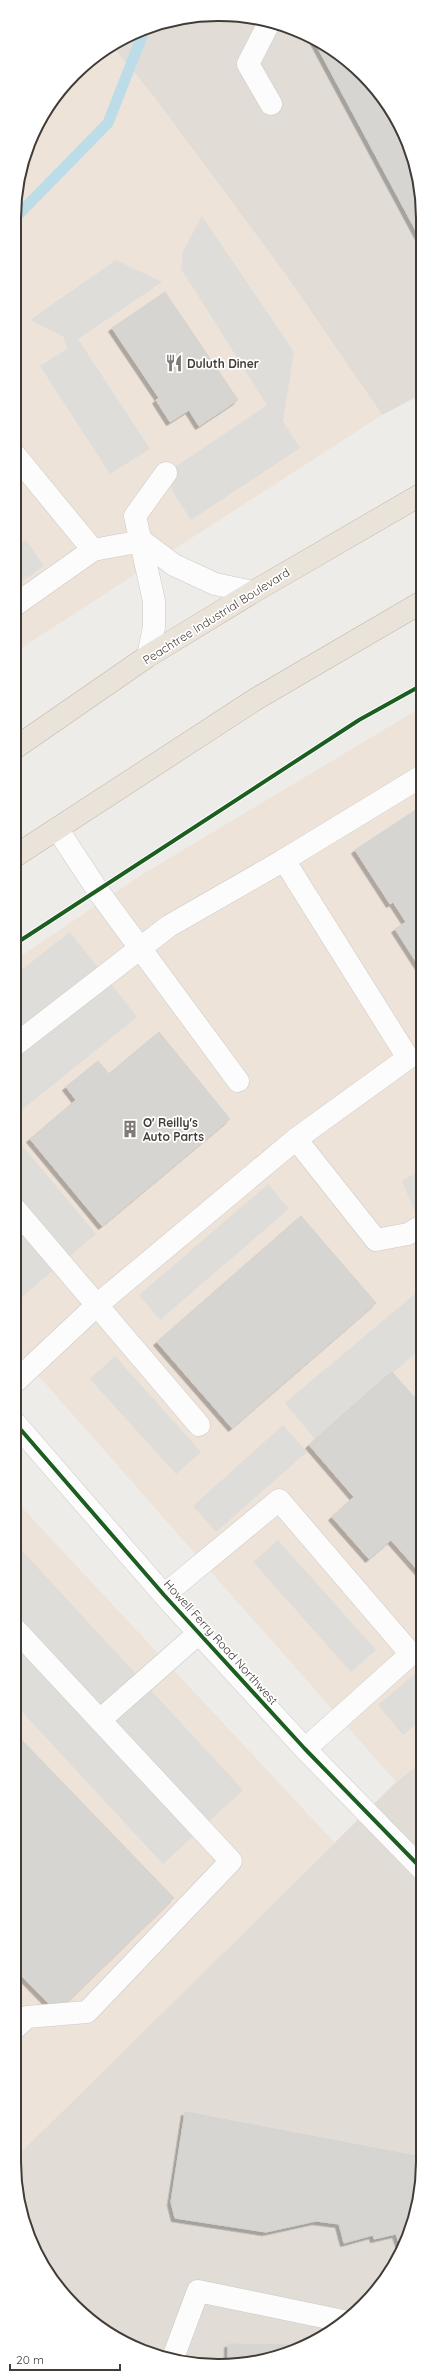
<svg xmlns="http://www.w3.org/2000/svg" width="437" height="2380" viewBox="0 0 437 2380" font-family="Quicksand,sans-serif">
  <defs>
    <filter id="shadow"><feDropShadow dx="-3.5" dy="3.5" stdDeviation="0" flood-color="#0004"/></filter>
  </defs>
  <rect width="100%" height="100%" fill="#eeece9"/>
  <g fill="#e1ddd6">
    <path d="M 245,16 L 309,35 L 363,74 L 407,140 L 423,205 L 422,394 L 382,415 L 288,278 L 154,97 L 113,47 L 165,21 Z"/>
    <path d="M 422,1762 L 421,2188 L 402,2252 L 353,2315 L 284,2355 L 205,2366 L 140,2350 L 74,2306 L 29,2240 L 14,2159 L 396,1782 Z"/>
  </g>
  <g fill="#ede3d9">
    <path d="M 113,47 L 154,97 L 288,278 L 382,415 L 15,652 L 16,192 L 41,116 L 94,56 Z"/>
    <path d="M 422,707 L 422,1762 L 396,1782 L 15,1349 L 15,960 L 143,874 Z"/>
    <path d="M 15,1500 L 335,1843 L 14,2159 Z"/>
  </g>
  <g fill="#dfddda">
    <path d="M 202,216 L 294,352 L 283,421 L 300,448 L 191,520 L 174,494 L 166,473 L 267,405 L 181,269 L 183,251 Z"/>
    <path d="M 116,260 L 162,282 L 78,339 L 150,449 L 110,474 L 40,366 L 67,349 L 63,336 L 30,320 Z"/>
    <path d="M 26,540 L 44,566 L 15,586 L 15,547 Z"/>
    <path d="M 70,932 L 137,1017 L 18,1113 L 15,1109 L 15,975 Z"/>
    <path d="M 15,1137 L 96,1234 L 17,1301 L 15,1298 Z"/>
    <path d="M 422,1169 L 422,1208 L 415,1212 L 402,1181 Z"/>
    <path d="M 268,1184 L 289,1209 L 160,1320 L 139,1295 Z"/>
    <path d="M 422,1288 L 422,1348 L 315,1439 L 285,1403 Z"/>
    <path d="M 115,1356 L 201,1452 L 176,1474 L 90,1379 Z"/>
    <path d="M 283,1425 L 307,1452 L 216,1532 L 193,1506 Z"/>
    <path d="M 278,1540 L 376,1650 L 351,1672 L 253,1562 Z"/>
    <path d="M 15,1543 L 243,1790 L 163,1864 L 14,1703 Z"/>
    <path d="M 422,1668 L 422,1720 L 403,1735 L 378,1705 Z"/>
  </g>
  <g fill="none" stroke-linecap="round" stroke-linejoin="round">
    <path stroke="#bcdde8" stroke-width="11" d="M 16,217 L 108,123 L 144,31"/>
  </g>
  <g fill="#d7d5d1" stroke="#d6d3cf" filter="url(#shadow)">
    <path d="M 312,37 L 363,74 L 407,140 L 423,205 L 423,244 Z"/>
    <path d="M 165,292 L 238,400 L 199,426 L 189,410 L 170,422 L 156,400 L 159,398 L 112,328 Z"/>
    <path d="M 422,806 L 422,971 L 395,929 L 406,922 L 393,902 L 390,904 L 355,850 Z"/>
    <path d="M 159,1032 L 230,1119 L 102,1226 L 30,1139 L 76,1100 L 66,1087 L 98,1061 L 109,1074 Z"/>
    <path d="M 301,1216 L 376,1303 L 232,1428 L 157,1342 Z"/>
    <path d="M 392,1372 L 422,1406 L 422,1575 L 391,1540 L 369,1559 L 332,1517 L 354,1497 L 309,1445 Z"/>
    <path d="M 14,1732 L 174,1898 L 57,2012 L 19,1973 L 14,1977 Z"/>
    <path d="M 185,2112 L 421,2157 L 421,2188 L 402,2252 L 396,2234 L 374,2239 L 373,2235 L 344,2243 L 339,2224 L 316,2221 L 266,2232 L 175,2218 L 171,2202 Z"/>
    <path d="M 228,2344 L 290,2345 L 290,2352 L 284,2355 L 228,2363 Z"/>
  </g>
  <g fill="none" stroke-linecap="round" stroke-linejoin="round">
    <g stroke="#ccc9c6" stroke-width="23">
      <g id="minor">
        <path d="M 269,23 L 248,64 L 271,104"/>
        <path d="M 15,455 L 93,550"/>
        <path d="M 15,605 L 93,550 L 142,541 L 174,565 L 215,584 L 253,592"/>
        <path d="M 148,656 L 154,627 L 154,601 L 135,516 L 166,473"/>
        <path d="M 58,830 L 98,891 L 238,1081"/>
        <path d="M 284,860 L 422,776"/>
        <path d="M 15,1045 L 169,926 L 284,860 L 408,1058 L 296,1139 L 376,1240 L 408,1234 L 422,1226"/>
        <path d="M 15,1209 L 199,1425"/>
        <path d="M 15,1382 L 97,1305 L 296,1139"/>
        <path d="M 15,1423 L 164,1595 L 305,1749 L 421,1868"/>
        <path d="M 164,1595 L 279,1500 L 411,1654 L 305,1749"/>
        <path d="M 100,1720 L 200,1632"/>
        <path d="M 14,2029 L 27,2017 L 87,2012 L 231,1861 L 14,1628"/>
        <path d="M 173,2358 L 198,2291 L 343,2321"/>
      </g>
    </g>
    <g stroke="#c3b6a7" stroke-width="23">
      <g id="highway">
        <path d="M 15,748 L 148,656 L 253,592 L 422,494"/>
        <path d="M 15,856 L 256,699 L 422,602"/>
      </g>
    </g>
    <use href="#minor" stroke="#fcfcfc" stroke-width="22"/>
    <use href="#highway" stroke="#eae3da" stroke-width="22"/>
    <g stroke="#fff" stroke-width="6">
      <g id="cycleway">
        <path d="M 15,944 L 359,720 L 422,685"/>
        <path d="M 15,1423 L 164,1595 L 305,1749 L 421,1868"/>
      </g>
    </g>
    <use href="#cycleway" stroke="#1b5e20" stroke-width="4"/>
  </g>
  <defs>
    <g id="restaurant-bare" transform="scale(1.38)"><path d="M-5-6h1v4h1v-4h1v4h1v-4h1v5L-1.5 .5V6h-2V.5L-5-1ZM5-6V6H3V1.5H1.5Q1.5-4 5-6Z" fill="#7f7a75" stroke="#fff" stroke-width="2.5" paint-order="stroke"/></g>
    <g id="building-bare" transform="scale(1.38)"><path d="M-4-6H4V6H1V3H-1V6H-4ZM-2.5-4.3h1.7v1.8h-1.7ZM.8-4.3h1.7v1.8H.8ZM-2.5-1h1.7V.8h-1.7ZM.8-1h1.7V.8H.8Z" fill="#7f7a75" stroke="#fff" stroke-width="2.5" paint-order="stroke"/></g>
  </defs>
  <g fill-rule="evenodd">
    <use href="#restaurant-bare" x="174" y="363"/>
    <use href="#building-bare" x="130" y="1129"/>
  </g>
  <g text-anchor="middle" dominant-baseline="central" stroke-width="3.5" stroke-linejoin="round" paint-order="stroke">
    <g font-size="12" font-weight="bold" fill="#433c36" stroke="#fff" text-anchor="start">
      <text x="187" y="363">Duluth Diner</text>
      <text x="143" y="1122">O' Reilly's<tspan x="143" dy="14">Auto Parts</tspan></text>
    </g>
    <g font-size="12" fill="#433c36" stroke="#fff">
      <text transform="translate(216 616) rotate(-32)">Peachtree Industrial Boulevard</text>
      <text transform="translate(221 1642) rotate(48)">Howell Ferry Road Northwest</text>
    </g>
  </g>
  <path d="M0 0H437V2380H0ZM218 21H219A197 197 0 0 1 416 218V2162A197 197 0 0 1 219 2359H218A197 197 0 0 1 21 2162V218A197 197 0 0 1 218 21Z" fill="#fff" fill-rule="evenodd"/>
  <path fill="none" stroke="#433c36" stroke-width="2" d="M218 21H219A197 197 0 0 1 416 218V2162A197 197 0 0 1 219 2359H218A197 197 0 0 1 21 2162V218A197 197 0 0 1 218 21Z"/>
  <path d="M10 2364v6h110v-6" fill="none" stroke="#433c36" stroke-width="2"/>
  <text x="16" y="2364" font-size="12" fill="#433c36" stroke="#ffffff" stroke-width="3" paint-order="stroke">20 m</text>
</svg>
